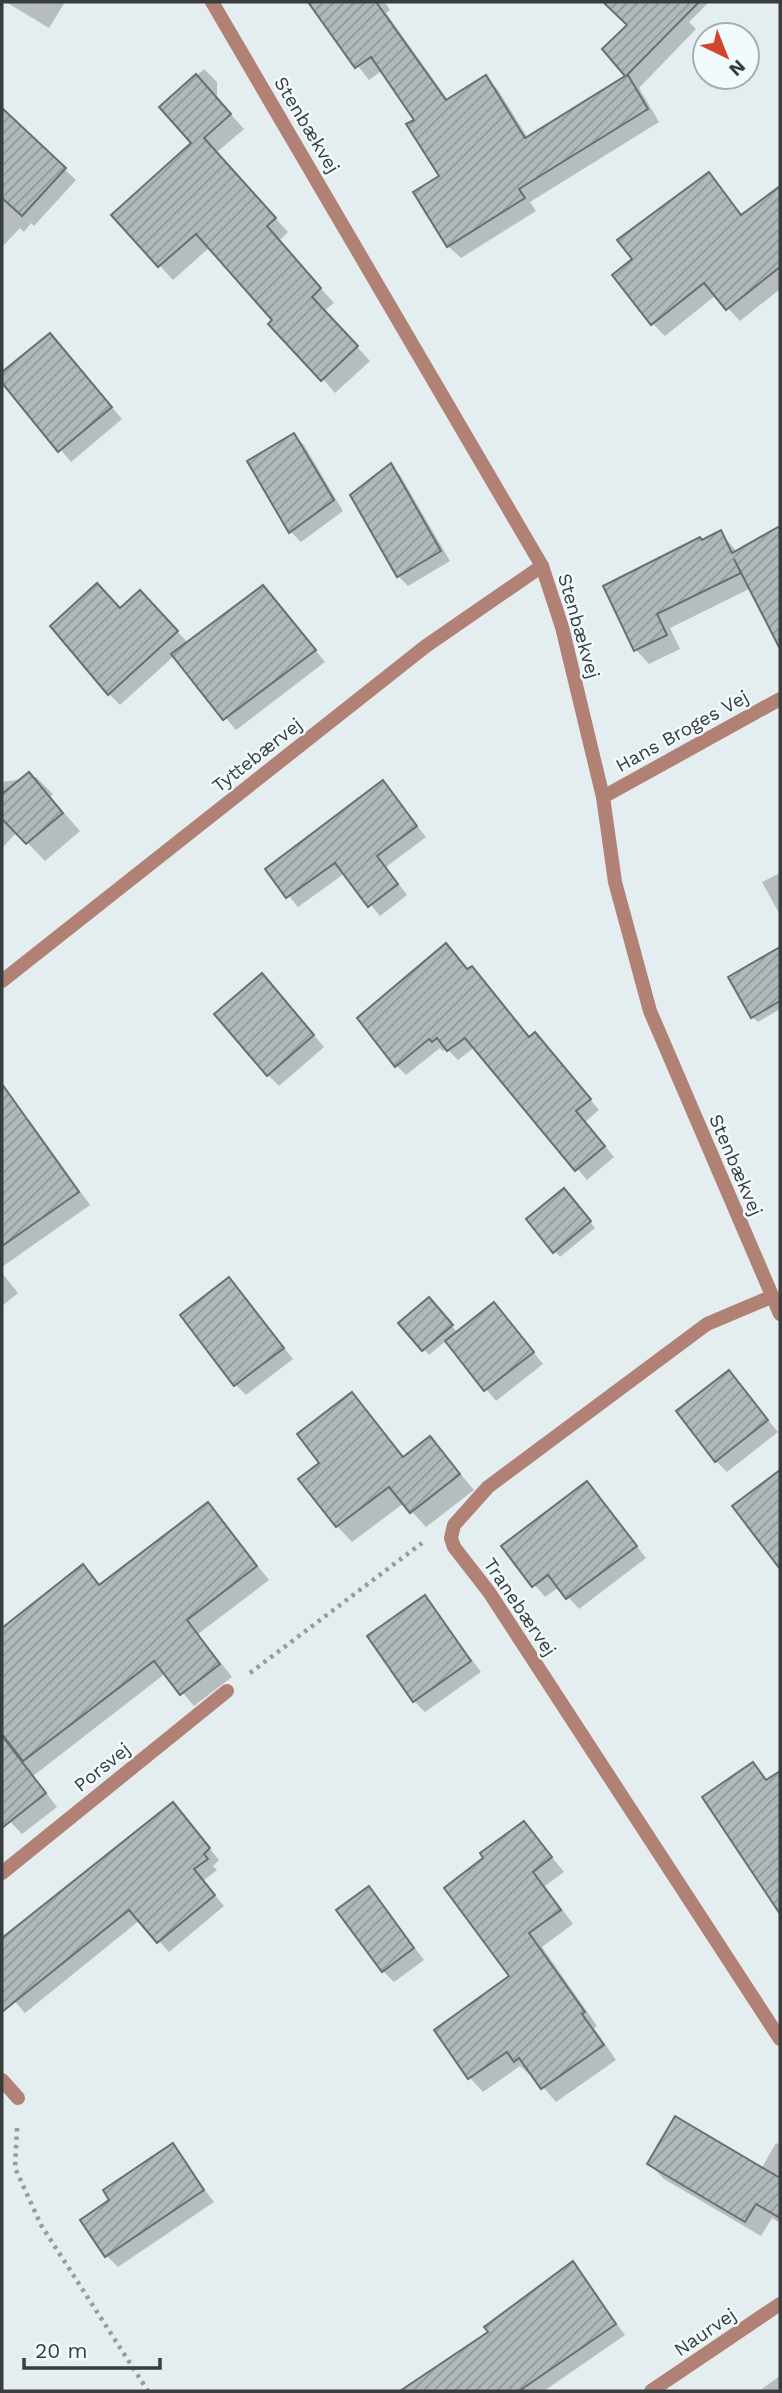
<svg xmlns="http://www.w3.org/2000/svg" width="782" height="2393" viewBox="0 0 782 2393" font-family="'Work Sans',sans-serif">
  <defs>
    <pattern id="building-hatch" width="6" height="6" patternUnits="userSpaceOnUse" patternTransform="scale(1.75)"><rect width="6" height="6" fill="#b0b9bb"/><path d="M-1 1l2-2M0 6l6-6M5 7l2-2" fill="none" stroke="#909899"/></pattern>
  </defs>
  <rect width="100%" height="100%" fill="#e4edef"/>
  <g fill="#0003">
    <path d="M 6,2 L 65,2 L 49,28 Z"/>
    <path d="M 308,2 L 385,2 L 390,10 L 386,13 L 448,100 L 486,77 L 498,90 L 528,138 L 628,77 L 605,49 L 629,25 L 605,2 L 709,2 L 689,22 L 696,29 L 639,88 L 659,122 L 530,202 L 536,211 L 461,258 L 448,246 L 441,177 L 416,120 L 383,70 L 369,80 Z"/>
    <path d="M 204,69 L 217,82 L 217,99 L 244,129 L 216,153 L 288,232 L 279,241 L 334,303 L 324,311 L 370,361 L 335,393 L 210,247 L 173,280 L 113,215 L 194,143 L 162,107 Z"/>
    <path d="M 2,111 L 76,180 L 34,226 L 31,223 L 24,232 L 20,228 L 2,247 Z"/>
    <path d="M 708,174 L 743,216 L 780,188 L 780,289 L 740,321 L 716,295 L 665,336 L 653,324 L 634,259 Z"/>
    <path d="M 50,335 L 122,419 L 71,462 L 2,381 L 2,375 Z"/>
    <path d="M 294,435 L 304,445 L 343,511 L 301,542 L 291,532 L 249,461 Z"/>
    <path d="M 390,465 L 400,475 L 450,561 L 408,586 L 398,576 Z"/>
    <path d="M 780,528 L 780,588 L 761,599 L 761,603 L 780,592 L 780,612 L 772,616 L 759,602 L 751,588 L 670,628 L 680,649 L 649,664 L 636,650 L 606,587 L 700,539 L 702,541 L 721,533 L 737,552 Z"/>
    <path d="M 274,599 L 325,662 L 236,730 L 174,656 L 120,705 L 109,694 L 120,610 L 151,603 L 189,644 Z"/>
    <path d="M 36,777 L 53,794 L 50,797 L 80,831 L 45,861 L 17,832 L 2,848 L 2,782 Z"/>
    <path d="M 383,783 L 426,837 L 386,867 L 407,895 L 380,916 L 345,873 L 298,907 L 267,869 Z"/>
    <path d="M 780,873 L 780,915 L 762,882 Z"/>
    <path d="M 446,945 L 468,971 L 472,968 L 482,978 L 530,1038 L 544,1044 L 599,1110 L 585,1122 L 614,1157 L 587,1180 L 475,1047 L 458,1060 L 446,1048 L 443,1051 L 440,1048 L 406,1075 L 396,1065 Z"/>
    <path d="M 773,962 L 780,976 L 780,1009 L 758,1022 L 752,1017 Z"/>
    <path d="M 273,987 L 324,1047 L 279,1086 L 268,1075 Z"/>
    <path d="M 17,1109 L 30,1121 L 90,1205 L 2,1267 L 2,1120 Z"/>
    <path d="M 569,1196 L 595,1228 L 560,1257 L 555,1251 Z"/>
    <path d="M 2,1273 L 18,1293 L 2,1306 Z"/>
    <path d="M 234,1285 L 293,1359 L 246,1395 L 235,1384 Z"/>
    <path d="M 494,1304 L 543,1364 L 496,1401 L 446,1341 L 429,1355 L 401,1323 L 434,1305 L 458,1333 Z"/>
    <path d="M 729,1373 L 778,1432 L 727,1472 L 716,1461 Z"/>
    <path d="M 352,1394 L 405,1458 L 430,1438 L 474,1490 L 426,1527 L 404,1503 L 352,1542 L 337,1526 L 322,1463 Z"/>
    <path d="M 587,1483 L 646,1558 L 579,1609 L 559,1587 L 545,1597 L 503,1547 Z"/>
    <path d="M 208,1504 L 269,1580 L 198,1634 L 232,1677 L 194,1706 L 166,1673 L 33,1776 L 57,1807 L 22,1834 L 2,1813 L 2,1645 L 47,1611 L 83,1567 L 101,1585 Z"/>
    <path d="M 425,1597 L 481,1672 L 425,1712 L 414,1701 Z"/>
    <path d="M 753,1764 L 768,1781 L 780,1775 L 780,1904 Z"/>
    <path d="M 173,1804 L 219,1860 L 213,1866 L 217,1870 L 203,1881 L 224,1906 L 169,1952 L 140,1920 L 25,2013 L 2,1987 L 2,1940 Z"/>
    <path d="M 524,1823 L 564,1872 L 545,1886 L 573,1924 L 542,1947 L 597,2026 L 594,2028 L 616,2060 L 556,2102 L 531,2073 L 529,2074 L 520,2066 L 483,2092 L 470,2078 L 436,2030 L 512,1977 L 486,1858 Z"/>
    <path d="M 369,1888 L 424,1960 L 394,1982 L 383,1971 Z"/>
    <path d="M 776,2143 L 780,2145 L 780,2223 L 772,2218 L 761,2236 L 664,2179 L 649,2164 L 761,2169 Z"/>
    <path d="M 172,2146 L 214,2202 L 118,2267 L 107,2256 L 112,2201 Z"/>
    <path d="M 573,2263 L 625,2335 L 544,2391 L 403,2391 L 490,2332 Z"/>
    <path d="M 780,2376 L 780,2391 L 759,2391 Z"/>
  </g>
  <g fill="url(#building-hatch)" stroke="#687072" stroke-width="2">
    <path d="M 308,2 L 376,2 L 446,100 L 486,75 L 525,138 L 625,76 L 602,49 L 627,25 L 603,2 L 699,2 L 626,76 L 628,75 L 648,109 L 519,189 L 525,198 L 447,247 L 413,192 L 439,176 L 406,124 L 414,120 L 371,57 L 355,68 Z"/>
    <path d="M 196,74 L 231,114 L 204,138 L 276,218 L 267,226 L 321,288 L 312,297 L 358,346 L 321,381 L 268,324 L 272,320 L 196,234 L 158,267 L 111,215 L 191,143 L 159,107 Z"/>
    <path d="M 2,108 L 66,168 L 22,216 L 2,198 Z"/>
    <path d="M 709,172 L 741,215 L 780,186 L 780,267 L 726,310 L 704,283 L 651,325 L 612,275 L 632,259 L 617,240 Z"/>
    <path d="M 50,333 L 112,407 L 58,452 L 2,383 L 2,372 Z"/>
    <path d="M 294,433 L 334,500 L 289,533 L 247,461 Z"/>
    <path d="M 391,463 L 441,551 L 397,577 L 350,495 Z"/>
    <path d="M 780,526 L 780,649 L 734,559 L 741,573 L 657,614 L 667,635 L 634,651 L 603,586 L 700,537 L 702,540 L 721,530 L 732,553 Z"/>
    <path d="M 97,583 L 120,608 L 140,590 L 178,631 L 108,695 L 50,626 Z"/>
    <path d="M 263,585 L 316,650 L 223,720 L 171,654 Z"/>
    <path d="M 29,772 L 63,813 L 26,844 L 2,819 L 2,794 Z"/>
    <path d="M 383,780 L 417,826 L 377,856 L 398,884 L 368,907 L 335,863 L 286,898 L 265,869 Z"/>
    <path d="M 446,943 L 467,969 L 472,966 L 529,1037 L 535,1032 L 591,1099 L 576,1111 L 605,1146 L 575,1171 L 465,1038 L 447,1051 L 437,1038 L 432,1042 L 429,1039 L 395,1067 L 357,1018 Z"/>
    <path d="M 780,947 L 780,1001 L 751,1018 L 728,977 Z"/>
    <path d="M 262,973 L 314,1035 L 267,1076 L 214,1014 Z"/>
    <path d="M 2,1084 L 79,1192 L 2,1246 Z"/>
    <path d="M 564,1188 L 591,1221 L 553,1253 L 526,1219 Z"/>
    <path d="M 229,1277 L 284,1348 L 234,1386 L 180,1315 Z"/>
    <path d="M 429,1297 L 453,1325 L 422,1351 L 398,1323 Z"/>
    <path d="M 494,1302 L 534,1352 L 484,1391 L 445,1341 Z"/>
    <path d="M 729,1370 L 768,1420 L 715,1462 L 676,1411 Z"/>
    <path d="M 352,1392 L 403,1457 L 430,1436 L 460,1474 L 410,1513 L 389,1487 L 336,1527 L 298,1479 L 319,1463 L 297,1434 Z"/>
    <path d="M 780,1470 L 780,1569 L 732,1506 Z"/>
    <path d="M 587,1481 L 637,1546 L 566,1599 L 548,1575 L 532,1587 L 501,1546 Z"/>
    <path d="M 208,1502 L 257,1566 L 187,1620 L 220,1664 L 180,1695 L 154,1661 L 23,1761 L 2,1734 L 2,1628 L 83,1564 L 99,1585 Z"/>
    <path d="M 425,1595 L 471,1661 L 413,1702 L 367,1636 Z"/>
    <path d="M 2,1736 L 46,1793 L 2,1828 Z"/>
    <path d="M 753,1762 L 766,1780 L 780,1771 L 780,1914 L 702,1797 Z"/>
    <path d="M 173,1802 L 210,1848 L 204,1854 L 208,1859 L 194,1869 L 215,1895 L 157,1943 L 129,1910 L 2,2012 L 2,1938 Z"/>
    <path d="M 524,1821 L 552,1857 L 533,1872 L 561,1910 L 529,1933 L 585,2012 L 582,2014 L 604,2045 L 541,2089 L 519,2058 L 514,2062 L 507,2052 L 468,2079 L 434,2030 L 509,1976 L 444,1888 L 483,1858 L 480,1853 Z"/>
    <path d="M 369,1886 L 414,1948 L 382,1972 L 336,1910 Z"/>
    <path d="M 675,2116 L 780,2178 L 780,2218 L 756,2204 L 745,2222 L 647,2164 Z"/>
    <path d="M 173,2143 L 204,2190 L 105,2257 L 80,2220 L 109,2200 L 103,2190 Z"/>
    <path d="M 573,2261 L 616,2324 L 519,2391 L 400,2391 L 488,2332 L 484,2327 Z"/>
  </g>
  <g fill="none" stroke-linecap="round" stroke-linejoin="round">
    <g stroke="#979d9f" stroke-width="4.5" stroke-dasharray="3.5 5" stroke-linecap="butt">
      <path d="M 250,1673 L 422,1543"/>
      <path d="M 17,2128 L 15,2168 L 41,2225 L 148,2391"/>
    </g>
    <g stroke="#b28175" stroke-width="14">
      <path d="M 212,2 L 542,566 L 562,627 L 603,797 L 615,882 L 650,1011 L 780,1314"/>
      <path d="M 603,797 L 780,699"/>
      <path d="M 2,981 L 426,646 L 542,566"/>
      <path d="M 771,1297 L 707,1324 L 488,1487 L 454,1525 L 451,1538 L 454,1547 L 489,1592 L 780,2039"/>
      <path d="M 2,1873 L 227,1691"/>
      <path d="M 2,2080 L 18,2098"/>
      <path d="M 651,2391 L 780,2304"/>
    </g>
  </g>
  <g text-anchor="middle" dominant-baseline="central" stroke-width="5" stroke-linejoin="round" paint-order="stroke">
    <g font-size="19" fill="#3a3d3e" stroke="#f1fafc">
      <text transform="translate(307 125) rotate(59)">Stenbækvej</text>
      <text transform="translate(579 626) rotate(74)">Stenbækvej</text>
      <text transform="translate(682 731) rotate(-29)">Hans Broges Vej</text>
      <text transform="translate(257 755) rotate(-38)">Tyttebærvej</text>
      <text transform="translate(736 1165) rotate(67)">Stenbækvej</text>
      <text transform="translate(520 1607) rotate(56)">Tranebærvej</text>
      <text transform="translate(102 1767) rotate(-39)">Porsvej</text>
      <text transform="translate(705 2332) rotate(-34)">Naurvej</text>
    </g>
  </g>
  <rect width="782" height="2393" fill="none" stroke="#3a3d3e" stroke-width="7"/>
  <g transform="translate(726 56) rotate(137)"><circle r="33" fill="#f1fafc" stroke="#a8aeb0" stroke-width="2"/>
  <path d="M0-5L12 26L0 18L-12 26Z" fill="#d1462b"/>
  <text y="-10" font-size="19" font-weight="bold" text-anchor="middle" fill="#3a3d3e">N</text>
  </g>
  <path d="M24 2358v10h136v-10" fill="none" stroke="#3a3d3e" stroke-width="3.5"/>
  <text x="35" y="2358" font-size="21" fill="#3a3d3e" stroke="#f1fafc" stroke-width="5" paint-order="stroke">20 m</text>
</svg>
